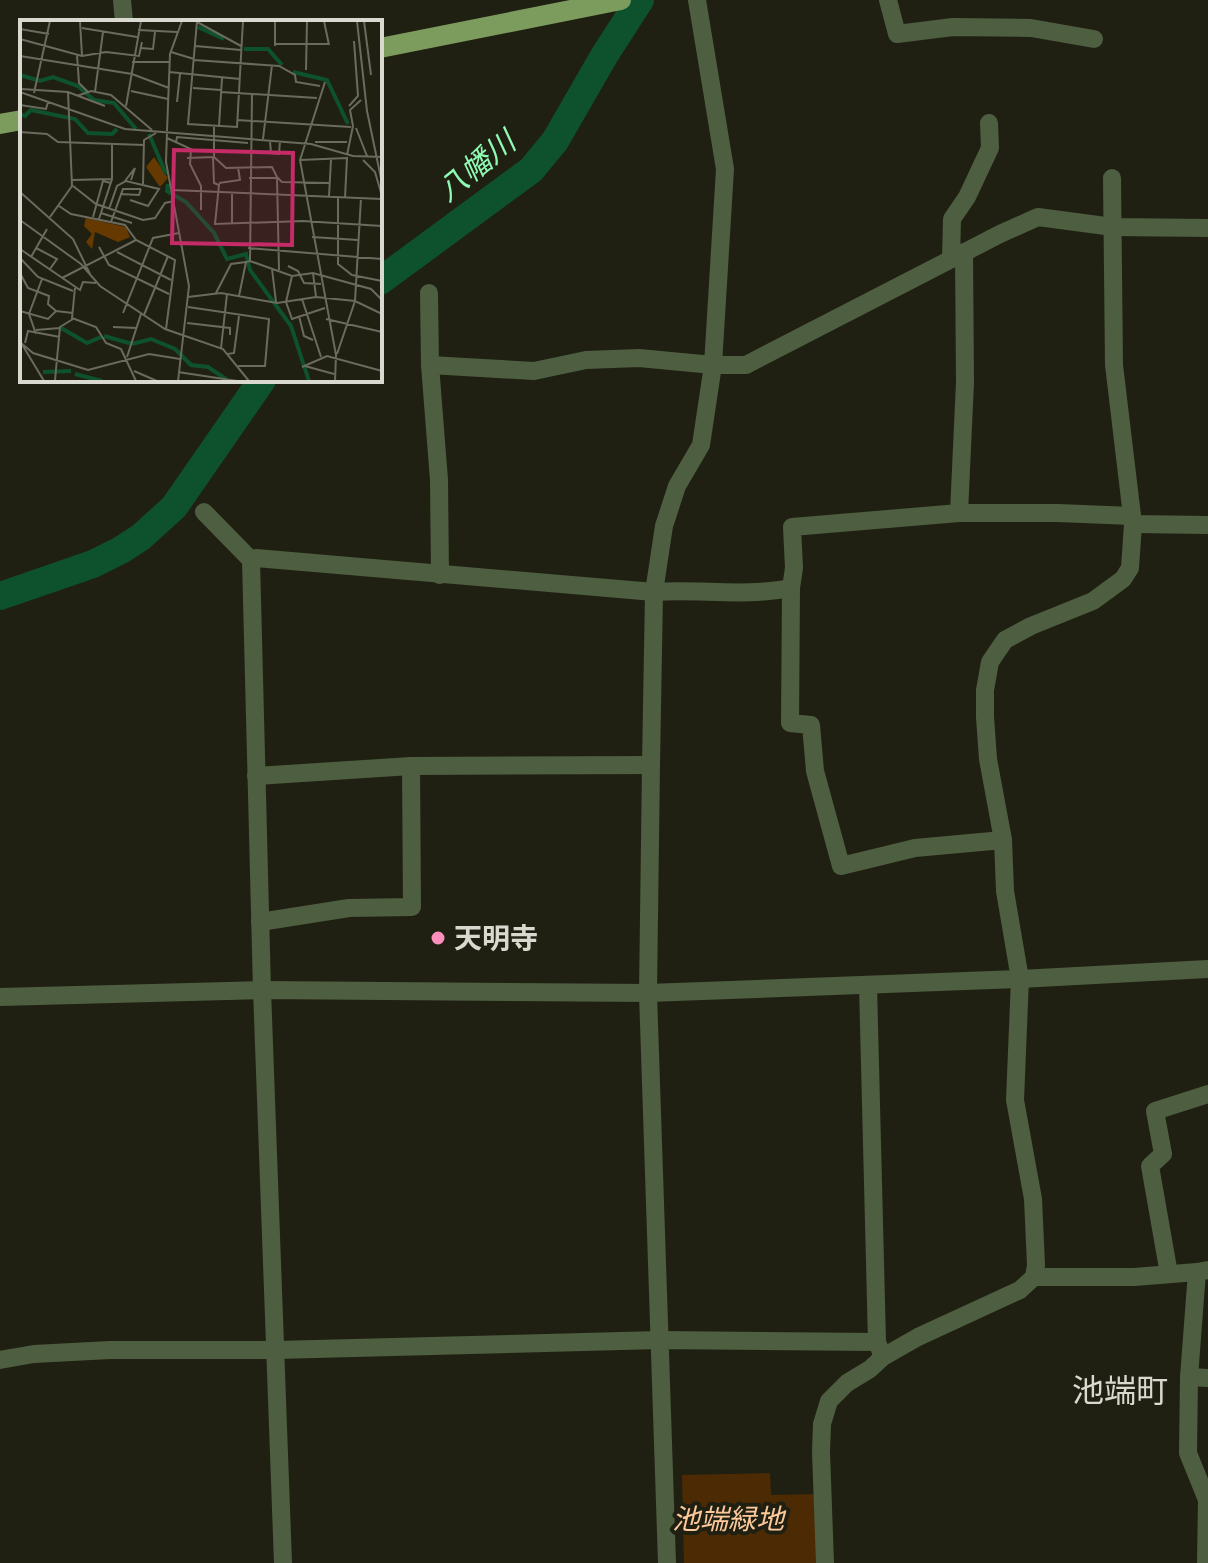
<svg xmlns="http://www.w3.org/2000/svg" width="1208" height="1563" viewBox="0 0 1208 1563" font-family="'Crimson Pro','Noto Sans JP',serif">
  <rect width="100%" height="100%" fill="#202012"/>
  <path fill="#4c2b04" d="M 770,1473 L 771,1495 L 815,1494 L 819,1563 L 684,1563 L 682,1475 Z"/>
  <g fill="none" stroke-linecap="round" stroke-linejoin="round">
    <g stroke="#0e512d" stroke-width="28">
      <path d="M 380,281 L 531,170 L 555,141 L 604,56 L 640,0"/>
      <path d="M 0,596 L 93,564 L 121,550 L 141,537 L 174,507 L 262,380"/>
    </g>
    <g stroke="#4e5e40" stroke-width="18">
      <path d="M 122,0 L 124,22"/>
      <path d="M 888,0 L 897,34 L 953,27 L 1031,28 L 1094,39"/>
      <path d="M 1112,178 L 1114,365 L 1133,524 L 1208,525"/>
      <path d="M 951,259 L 952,219 L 967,197 L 990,148 L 989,123"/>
      <path d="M 429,293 L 430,365 L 439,480 L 440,575"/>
      <path d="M 430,365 L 534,371 L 586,360 L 639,358 L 713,365 L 746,365 L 1000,234 L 1038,217 L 1113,227 L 1208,228"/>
      <path d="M 204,512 L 251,560"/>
      <path d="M 959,513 L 965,382 L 964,252"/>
      <path d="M 791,588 L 790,723 L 811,725 L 815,771 L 841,866 L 915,848 L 1003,840"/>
      <path d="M 256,776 L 411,766 L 651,765"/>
      <path d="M 260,922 L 349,908 L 412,907 L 411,766"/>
      <path d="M 868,985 L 877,1342"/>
      <path d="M 0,997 L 262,990 L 648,993 L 1020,979 L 1208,969"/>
      <path d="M 1208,1270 L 1197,1272 L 1189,1377 L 1208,1378"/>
      <path d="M 1169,1274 L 1150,1166 L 1163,1154 L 1155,1111 L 1208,1094"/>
      <path d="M 1034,1277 L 1134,1277 L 1197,1272"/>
      <path d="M 0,1360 L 34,1354 L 110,1350 L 276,1350 L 659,1340 L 877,1342 L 883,1357"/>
      <path d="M 1189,1377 L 1188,1453 L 1207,1500 L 1206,1563"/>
      <path d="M 283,1563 L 262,990 L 251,560 L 256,558 L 654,592 C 700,589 746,597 791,588 L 794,568 L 792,527 L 959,513 L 1058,513 L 1132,516"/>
      <path d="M 667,1563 L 648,993 L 651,765 L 654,592 L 664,526 L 677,486 L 701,445 L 713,365 L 725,169 L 697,0"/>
      <path d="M 825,1563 L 821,1452 L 822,1424 L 829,1401 L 847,1383 L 870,1369 L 883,1357 L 918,1337 L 1020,1290 L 1034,1277 L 1036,1265 L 1033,1199 L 1015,1100 L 1020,979 L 1005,891 L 1003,840 L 988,759 L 985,717 L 985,690 L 990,662 L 1005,640 L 1031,626 L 1093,601 L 1123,579 L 1130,568 L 1133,524"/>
    </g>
    <g stroke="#7c9c5e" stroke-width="20">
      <path d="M 380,48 L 621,0"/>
      <path d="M 0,124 L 22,120"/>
    </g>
  </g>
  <circle fill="#fe8ebc" stroke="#202012" stroke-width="3" cx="438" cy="938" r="8"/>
  <g text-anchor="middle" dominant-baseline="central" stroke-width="8" stroke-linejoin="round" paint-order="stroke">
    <g font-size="28" font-weight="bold" fill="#d9d9d0" stroke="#202012" text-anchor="start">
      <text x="454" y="938">天明寺</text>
    </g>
    <g font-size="28" font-style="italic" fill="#fdc99b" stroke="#202012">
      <text x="728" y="1519">池端緑地</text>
    </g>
    <g font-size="30" font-style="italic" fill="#8efab4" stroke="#202012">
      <text transform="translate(476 166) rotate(-39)">八幡川</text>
    </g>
    <g font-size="32" fill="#d9d9d0" stroke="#202012">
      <text x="1120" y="1391">池端町</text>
    </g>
  </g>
  <g transform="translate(20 20)">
    <rect width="362" height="362" fill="#202012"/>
    <path d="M 134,137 L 148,158 L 140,167 L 126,147 ZM 66,198 L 106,207 L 110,217 L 98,222 L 75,212 L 72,229 L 66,222 L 72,214 L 64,206 Z" fill="#663901"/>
    <path fill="none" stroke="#0e512d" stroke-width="4" d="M 178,7 L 204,19M 224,29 L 248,29 L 262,45M 273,52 L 307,60 L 328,104M 0,55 L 20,61 L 33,57 L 58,66 L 74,80 L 94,83 L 116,109M 0,94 L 5,96 L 11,90 L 55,99 L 68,113 L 92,114 L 97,109M 129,114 L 146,154M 148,164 L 147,171 L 166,182 L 194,213 L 207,239 L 226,234 L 230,250 L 271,306 L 289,361M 41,308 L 67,323 L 81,317M 84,316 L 112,324 L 131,319 L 155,329 L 171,345 L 188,347 L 206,359M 23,352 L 51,351M 55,354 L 82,361"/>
    <path fill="none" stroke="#6a6a5e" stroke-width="2" d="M 60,1 L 62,36M 177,1 L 168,104 L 217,107 L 223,1M 304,1 L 309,25M 337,1 L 347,91 L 362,163M 344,1 L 351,55M 177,2 L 221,26M 62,8 L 117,17M 0,9 L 29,14M 118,10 L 157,12M 0,19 L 62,36 L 86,32 L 119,36 L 122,22M 255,24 L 308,24M 175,26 L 221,30M 255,26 L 255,1M 120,28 L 133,29 L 135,12M 151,32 L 174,39M 57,35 L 59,63 L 68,72M 0,36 L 112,54 L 149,68M 174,40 L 259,46 L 275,55 L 276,62 L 300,66M 112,42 L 150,42M 286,50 L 287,1M 149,52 L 220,59M 305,62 L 280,140 L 316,335 L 315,361M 173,68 L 201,70M 1,69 L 48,72 L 85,86M 111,71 L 148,79M 0,72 L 105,109 L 291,124 L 333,136 L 362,137M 75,72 L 83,12M 201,72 L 297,78M 14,73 L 30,1M 57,76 L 71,71 L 91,75 L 132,110M 157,82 L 160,54M 0,85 L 26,89 L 28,82M 106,86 L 121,1M 329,86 L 338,76 L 334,21M 217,100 L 331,107M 199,106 L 202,58M 336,108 L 347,136M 147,111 L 150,34 L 162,1M 0,112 L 27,114 L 38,122 L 124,125M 147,112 L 146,142 L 169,266 L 158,361M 147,118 L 171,129 L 170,144 L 181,166 L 181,190M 243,119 L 252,45M 250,121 L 251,133 L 259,134 L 260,121M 156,122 L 157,117 L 228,123M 295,122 L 327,122M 327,135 L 333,106 L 330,90 L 341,80M 193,137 L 194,163 L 199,165 L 195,204 L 283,201 L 362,206M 194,137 L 206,148 L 252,147 L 257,157 L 259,250M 167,138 L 194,137 L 194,106M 280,140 L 327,138 L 325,178M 343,140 L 355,152 L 362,176M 257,157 L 262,162 L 309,163M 229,158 L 256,158M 52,160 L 92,159M 105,161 L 115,148 L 111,160M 199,163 L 220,160 L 218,147M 123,164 L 124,120 L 136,113M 53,166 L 76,184 L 123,200 L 135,198 L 145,183 L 154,181M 152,170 L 362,179M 0,172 L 53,219 L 70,254M 100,174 L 119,175 L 121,169M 212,174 L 212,204M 309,176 L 311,140M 318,178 L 318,244 L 332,255 L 362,261M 39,186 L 51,194 L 105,205 L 116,220 L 155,240 L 146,309M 89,189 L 97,166 L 106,161 L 139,169 L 128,186 L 110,180M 81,193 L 112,203M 30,197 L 52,166 L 48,72M 73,197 L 83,161 L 91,163M 79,199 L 92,159 L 92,124M 0,200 L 61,244 L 80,266 L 145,309 L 203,329 L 229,361M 91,202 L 103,169 L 121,169M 292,217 L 338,220M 79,227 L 89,245 L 149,274M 16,228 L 37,239 L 30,249M 228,228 L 362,239M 0,229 L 60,270 L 63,262 L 76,263M 97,232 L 151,260M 11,237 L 27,209M 0,238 L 18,257 L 53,271M 230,241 L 232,74M 268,246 L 278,251 L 284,263 L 301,264M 252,249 L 256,282M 0,253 L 8,268 L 29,276 L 28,284 L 36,291M 293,253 L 296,277M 272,256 L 266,282 L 272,299 L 305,288M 42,258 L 116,220M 55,268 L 52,298 L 76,307 L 86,323 L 101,329 L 116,361M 196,273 L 211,244 L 226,242M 219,276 L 226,242 L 230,241 L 272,256 L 293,253 L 351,269 L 362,280M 168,277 L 201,273 L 257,283 L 296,277 L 335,281 L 362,294M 282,279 L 301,337M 168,287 L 249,299 L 245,346 L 218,346M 0,291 L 28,299 L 36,291 L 53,293M 103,293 L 133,218 L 159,213M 124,295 L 148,236M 279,296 L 284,316 L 293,320M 306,299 L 362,312M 167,303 L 210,308 L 210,315M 93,307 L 117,308M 16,310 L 40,308M 16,314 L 9,294 L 22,259M 0,321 L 24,361M 1,323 L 13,333 L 68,350 L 129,334 L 160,339M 5,323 L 8,311 L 40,317M 201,328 L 207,274M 208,334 L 214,333 L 219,296M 317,334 L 335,281 L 341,178M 107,337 L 121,294M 285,346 L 314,354M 282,347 L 307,336 L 362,351M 114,351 L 137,361M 158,352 L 217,361M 35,360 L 40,307 L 53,299M 31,361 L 79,361"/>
    <path fill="#c42b67" fill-opacity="0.15" stroke="#c42b67" stroke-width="4" d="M 154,130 L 273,133 L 272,225 L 152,223 Z"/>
    <rect width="362" height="362" fill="none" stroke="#d9d9d0" stroke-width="4"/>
  </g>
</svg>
